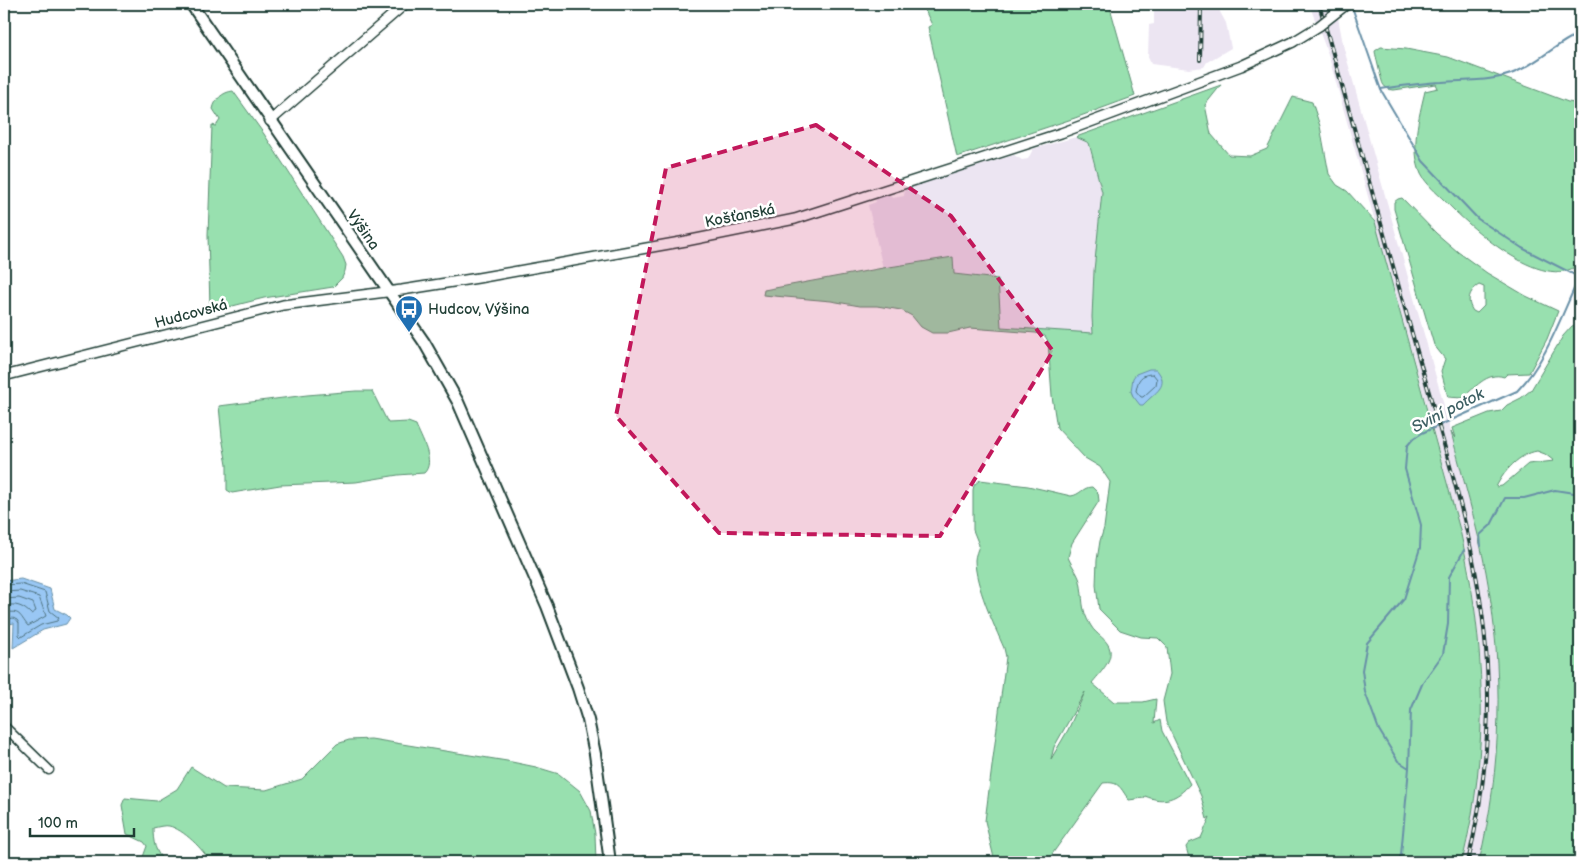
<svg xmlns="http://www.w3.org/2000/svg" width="1584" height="866" viewBox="0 0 1584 866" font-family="'Balsamiq Sans',sans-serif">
  <rect width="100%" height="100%" fill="#fff"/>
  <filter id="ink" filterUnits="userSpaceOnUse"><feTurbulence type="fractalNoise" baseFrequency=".02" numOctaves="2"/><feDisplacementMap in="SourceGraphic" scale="10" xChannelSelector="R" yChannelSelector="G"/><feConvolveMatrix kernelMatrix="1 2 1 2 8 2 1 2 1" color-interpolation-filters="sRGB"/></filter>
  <g filter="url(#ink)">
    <g fill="#ece5f2">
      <path d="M 1154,4 L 1220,4 L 1220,12 L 1226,23 L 1231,48 L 1207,62 L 1204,67 L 1189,69 L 1151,64 L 1148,57 L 1149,25 L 1154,24 Z"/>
      <path d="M 1309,4 L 1337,4 L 1336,7 L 1344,49 L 1447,416 L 1476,527 L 1486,573 L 1493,621 L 1497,663 L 1498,707 L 1495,767 L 1486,834 L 1479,862 L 1462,862 L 1470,831 L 1479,765 L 1482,707 L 1481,664 L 1471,576 L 1460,530 L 1431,421 L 1328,54 Z"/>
      <path d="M 1076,137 L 1088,143 L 1102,192 L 1094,271 L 1092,317 L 1094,333 L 1001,327 L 998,279 L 954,274 L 952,257 L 883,268 L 868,205 L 876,202 L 875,198 L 887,195 L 893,198 L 904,196 L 905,189 L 1014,155 L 1022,160 L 1028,159 L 1033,149 Z"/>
    </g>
    <g fill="#98e0af" stroke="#5c8e72" fill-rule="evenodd">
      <path d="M 922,4 L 1109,4 L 1135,96 L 1075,118 L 957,157 L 928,27 L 932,25 Z"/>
      <path d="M 1381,47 L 1406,49 L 1448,57 L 1568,102 L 1580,104 L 1580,297 L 1578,296 L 1575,275 L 1579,264 C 1543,295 1468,225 1444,200 C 1437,193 1426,184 1421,174 C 1410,149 1419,117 1425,91 L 1438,88 L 1436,84 L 1394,90 C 1390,90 1386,89 1383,84 C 1382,83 1375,53 1375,51 Z"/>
      <path d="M 1221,85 L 1205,105 L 1211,134 L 1229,155 L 1250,156 L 1267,149 L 1293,97 L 1312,102 L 1320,126 L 1329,174 L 1337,185 L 1347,191 L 1375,222 L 1460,530 C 1486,644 1490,748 1462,862 L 1192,862 L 1189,858 L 1186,847 L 1189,843 L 1201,838 L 1210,817 L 1207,819 L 1201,796 L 1166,722 L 1163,701 L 1170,674 L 1167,647 L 1158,638 L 1141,637 L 1120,630 L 1099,609 L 1096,585 L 1097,560 L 1100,541 L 1104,528 L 1110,482 L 1100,467 L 1085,458 L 1057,428 L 1052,396 L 1048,341 L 1045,336 L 1036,333 L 970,328 L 948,333 L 932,333 L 921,327 L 912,316 L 901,310 L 877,306 L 860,306 L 831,301 L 763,295 L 764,290 L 883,268 L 953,257 L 954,274 L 998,279 L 1001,327 L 1093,333 L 1092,317 L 1094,271 L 1102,192 L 1089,143 L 1076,137 ZM 1160,388 L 1143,405 L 1133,396 L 1131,391 Z"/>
      <path d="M 233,91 L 264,134 L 343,257 L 346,265 L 345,271 L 342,278 L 333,287 L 264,298 L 213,311 L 210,308 L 208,235 L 212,125 L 216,126 L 220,120 L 213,109 C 215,99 223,92 233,91 Z"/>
      <path d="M 1402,198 L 1436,233 L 1458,252 L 1487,273 L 1526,296 L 1558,311 L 1547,339 L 1529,373 L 1507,374 L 1504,377 C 1487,371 1474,389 1462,398 L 1448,397 L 1441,371 L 1445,359 L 1434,345 L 1394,209 L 1394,202 L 1398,199 ZM 1479,285 L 1484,287 L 1484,306 L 1477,313 L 1473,311 C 1466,301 1469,291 1479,285 Z"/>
      <path d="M 1580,324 L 1580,862 L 1479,862 C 1502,768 1504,668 1486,572 C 1477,525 1463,479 1451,432 L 1455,438 L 1452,428 L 1489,413 L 1501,411 L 1507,405 L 1521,398 L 1531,390 L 1563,336 L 1572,326 ZM 1537,451 L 1545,454 L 1554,461 L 1528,464 L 1502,486 L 1496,487 C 1504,471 1519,454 1537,451 Z"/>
      <path d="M 356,391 L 372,391 L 388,423 L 408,422 L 416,425 C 421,438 436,462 424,473 L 398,475 L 356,482 L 280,485 L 232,493 L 227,490 L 227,465 L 222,437 L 219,406 L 307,395 Z"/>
      <path d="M 980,480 L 1028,486 L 1071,496 C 1080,495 1083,487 1092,487 L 1098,493 L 1099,501 L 1072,543 L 1068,557 C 1071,565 1078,573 1080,581 C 1084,599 1080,609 1091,626 C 1096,635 1108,639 1110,650 C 1112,662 1099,674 1092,683 L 1114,702 L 1143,702 L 1156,699 L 1154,723 L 1160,720 L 1162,731 L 1190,784 C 1177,799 1164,804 1145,796 L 1144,798 L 1129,800 C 1120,788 1120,781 1103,783 L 1050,857 L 1044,862 L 995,862 L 985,821 L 1006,657 L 1004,648 C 994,625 975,585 975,560 C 975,555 978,550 979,545 L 973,530 L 973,490 L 974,485 ZM 1085,692 L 1068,730 L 1051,759 L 1054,747 Z"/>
      <path d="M 371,739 L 507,761 L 536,767 L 559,774 L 580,791 L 591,811 L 595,834 L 596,862 L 210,862 C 204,850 183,829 169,826 C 164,825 158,827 153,828 C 153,842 155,852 165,862 L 146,862 L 143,857 L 147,846 L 144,842 L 127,834 L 122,805 L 125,798 L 157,801 L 177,789 L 191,767 L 224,788 L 266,790 L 302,779 L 337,744 L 349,740 Z"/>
      <path d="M 643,856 L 646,856 L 665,862 L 639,862 Z"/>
    </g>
    <g fill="#99c7f4" stroke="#6890a7">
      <path d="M 1149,369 L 1156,369 C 1171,386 1155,392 1143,405 L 1140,405 L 1133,396 L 1131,391 L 1133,378 L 1136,374 Z"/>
      <path d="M 21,579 L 50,589 L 55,609 L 67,615 L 70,618 L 66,624 L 43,630 L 13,648 L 14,623 L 4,625 L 4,581 Z"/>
    </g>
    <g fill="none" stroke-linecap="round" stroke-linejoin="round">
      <g stroke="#507481" stroke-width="1">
        <path d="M 1153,374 L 1157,379 L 1156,385 L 1143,397 L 1141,397 L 1136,391 C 1138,380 1140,374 1153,374 Z"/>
        <path d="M 4,585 L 21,584 L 45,592 L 50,611 L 59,618 L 57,621 L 41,625 L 21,637 L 19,635 L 19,623 L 17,620 L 13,618 L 4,620"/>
        <path d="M 4,592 L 20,591 L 39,597 L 46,616 L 28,626 C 19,615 21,610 4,613"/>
        <path d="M 4,599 L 19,598 L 33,603 L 36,611 L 31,614 C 23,606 16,603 4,606"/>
      </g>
      <g stroke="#6890a7" stroke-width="2">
        <path d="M 1351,4 L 1381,90 L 1423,161 L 1478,219 L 1522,248 L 1579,277"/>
        <path d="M 1381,89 C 1401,86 1422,83 1442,82 C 1467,80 1495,82 1518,71 C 1540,61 1557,43 1580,33"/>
        <path d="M 1481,546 L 1480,535 L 1491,525 L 1505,498 L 1524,498 L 1555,490 L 1580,494"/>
        <path d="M 1409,768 L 1398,761 L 1379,730 L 1365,692 L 1362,670 L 1367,643 L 1404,599 L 1420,548 L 1421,525 L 1405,469 L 1407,446 L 1413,439 L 1422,433 L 1517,391 C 1548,359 1561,315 1580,276"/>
        <path d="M 1398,862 L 1401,855 L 1409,768 L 1411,710 L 1423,682 L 1443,654 L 1448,624 L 1449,577 L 1464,550"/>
      </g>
      <g stroke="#1f3d34" stroke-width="11">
        <path id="minor" d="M 4,726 L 49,770"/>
      </g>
      <g stroke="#1f3d34" stroke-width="12">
        <g id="tertiary">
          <path d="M 270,121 L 405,4"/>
          <path d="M 4,376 L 283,305 L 402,290 L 478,278 L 686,241 L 795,219 L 1061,133 L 1241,66 L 1293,42"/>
        </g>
      </g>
      <g stroke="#1f3d34" stroke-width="14">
        <path id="secondary" d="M 191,4 L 424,342 L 458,402 L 547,606 L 578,688 L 588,720 L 595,754 L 610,862"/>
      </g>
      <use href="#minor" stroke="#fff" stroke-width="8"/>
      <use href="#tertiary" stroke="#fff" stroke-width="9"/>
      <use href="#secondary" stroke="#fff" stroke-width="10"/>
      <g stroke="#1f3d34" stroke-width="4">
        <g id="rail">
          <path d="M 1319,4 C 1351,115 1382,226 1413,337 C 1443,444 1481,553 1487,664 C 1491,731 1483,798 1468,862"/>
          <path d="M 1200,60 L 1201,4"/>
        </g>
      </g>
      <use href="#rail" stroke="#fff" stroke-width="2" stroke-dasharray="5.5" stroke-linecap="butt"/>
      <g stroke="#1f3d34" stroke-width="12" stroke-linecap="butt">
        <path id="tertiary-bridge" d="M 1293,42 L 1319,26 L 1347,4"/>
      </g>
      <use href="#tertiary-bridge" stroke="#fff" stroke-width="9"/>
    </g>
  </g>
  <path fill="#c2185b" fill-opacity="0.2" stroke="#c2185b" stroke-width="4" stroke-dasharray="10 6" stroke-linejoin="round" d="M 816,125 L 951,216 L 1053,351 L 940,536 L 719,533 L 616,416 L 666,168 Z"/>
  <defs>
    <g id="bus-pin" transform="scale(1.4375)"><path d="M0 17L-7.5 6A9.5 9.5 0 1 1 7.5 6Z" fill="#1f6fb2" stroke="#fff"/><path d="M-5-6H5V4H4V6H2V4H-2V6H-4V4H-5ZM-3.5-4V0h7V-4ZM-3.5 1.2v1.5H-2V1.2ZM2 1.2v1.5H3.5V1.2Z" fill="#fff"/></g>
  </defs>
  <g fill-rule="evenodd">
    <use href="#bus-pin" x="409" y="309"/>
  </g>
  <g text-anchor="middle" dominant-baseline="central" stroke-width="5" stroke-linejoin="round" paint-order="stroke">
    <g font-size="15" fill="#1f3d34" stroke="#fff">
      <text transform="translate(740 216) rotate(-11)">Košťanská</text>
      <text transform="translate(363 230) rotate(55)">Výšina</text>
      <text transform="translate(191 314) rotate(-15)">Hudcovská</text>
    </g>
    <g font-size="15" fill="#1f3d34" stroke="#fff" text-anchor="start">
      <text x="428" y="309">Hudcov, Výšina</text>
    </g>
    <g font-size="16" font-style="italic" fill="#3e6064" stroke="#fff">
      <text transform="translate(1448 411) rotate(-27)">Sviní potok</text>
    </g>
  </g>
  <rect width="1584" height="866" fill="none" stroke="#fff" stroke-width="20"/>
  <rect x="10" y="10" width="1564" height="846" fill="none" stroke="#1f3d34" stroke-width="2" filter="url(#ink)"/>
  <path d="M30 828v8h104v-8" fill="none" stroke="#1f3d34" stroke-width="2.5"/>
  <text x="38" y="828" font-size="15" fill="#1f3d34" stroke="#ffffff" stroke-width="4" paint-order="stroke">100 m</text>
</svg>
